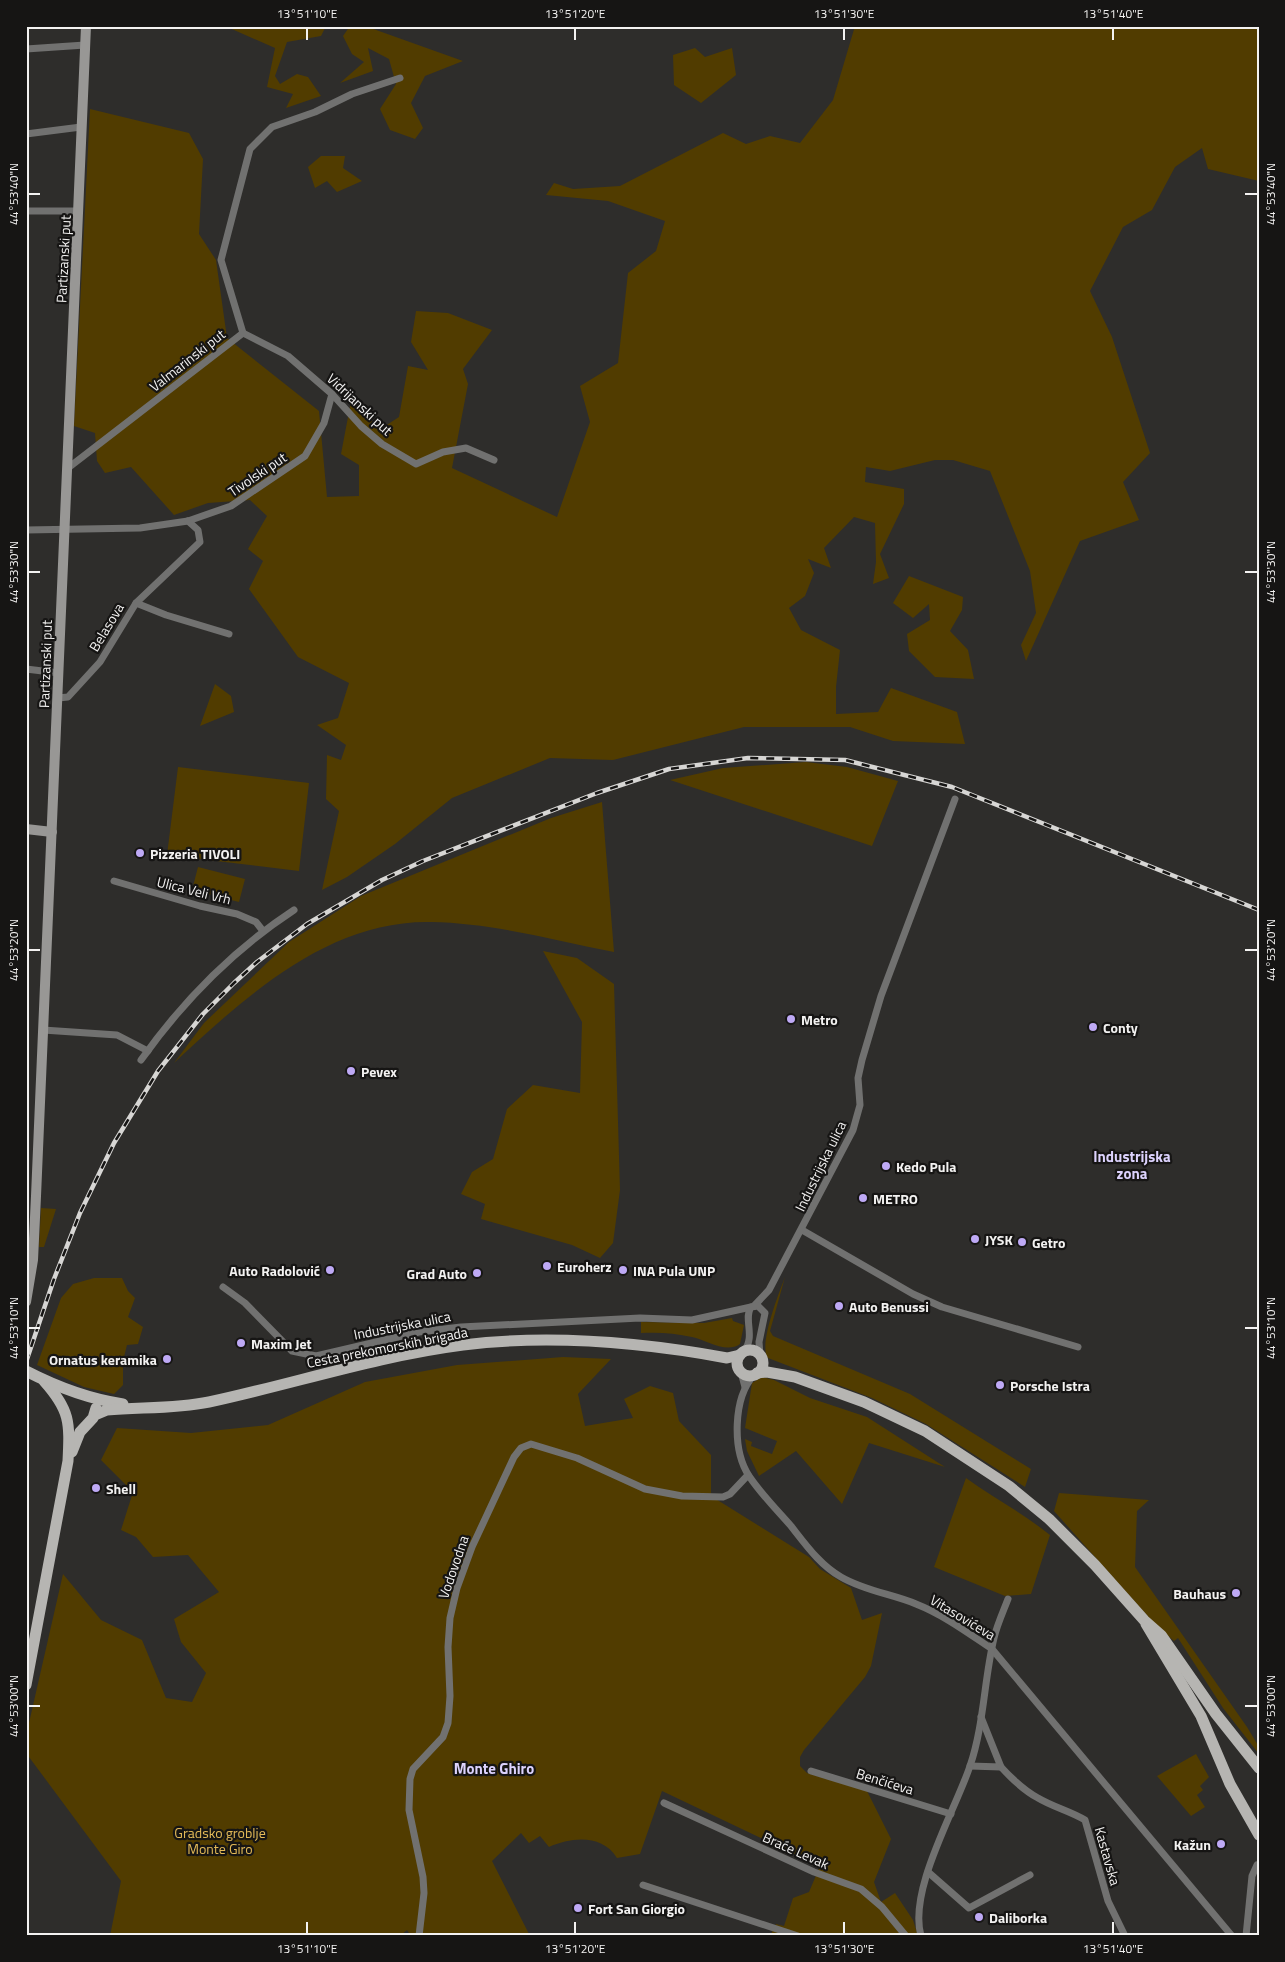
<svg xmlns="http://www.w3.org/2000/svg" width="1285" height="1962" viewBox="0 0 1285 1962" font-family="'Titillium Web',sans-serif">
  <rect width="100%" height="100%" fill="#2e2d2b"/>
  <g fill="#513c00">
    <path d="M 225,26 L 326,26 L 321,36 L 287,42 L 275,76 L 280,84 L 297,74 L 308,77 L 321,96 L 286,108 L 293,94 L 267,87 L 275,48 Z"/>
    <path d="M 350,26 L 365,26 L 463,61 L 425,76 L 411,103 L 423,128 L 415,139 L 390,130 L 380,109 L 396,84 L 389,59 L 368,48 L 373,71 L 340,83 L 364,62 L 352,54 L 343,36 Z"/>
    <path d="M 855,26 L 1259,26 L 1259,181 L 1208,169 L 1202,148 L 1175,167 L 1152,210 L 1123,227 L 1090,291 L 1112,337 L 1150,453 L 1123,482 L 1139,520 L 1080,541 L 1026,661 L 1021,645 L 1036,613 L 1030,571 L 990,471 L 953,460 L 935,460 L 890,471 L 866,467 L 865,482 L 904,489 L 904,504 L 880,554 L 889,578 L 873,584 L 876,562 L 875,523 L 854,517 L 824,548 L 831,568 L 808,559 L 814,573 L 805,596 L 789,608 L 801,630 L 840,650 L 836,687 L 836,714 L 878,712 L 891,688 L 957,712 L 965,744 L 893,741 L 850,727 L 744,727 L 613,760 L 550,758 L 452,798 L 395,844 L 347,877 L 322,890 L 339,811 L 326,799 L 327,755 L 341,760 L 346,745 L 317,725 L 338,718 L 349,683 L 298,657 L 249,589 L 263,561 L 248,549 L 267,516 L 250,500 L 208,503 L 174,515 L 131,467 L 105,473 L 97,461 L 95,433 L 74,426 L 90,109 L 189,133 L 203,159 L 199,234 L 216,260 L 227,338 L 319,411 L 327,497 L 359,496 L 359,465 L 341,454 L 352,396 L 379,430 L 399,417 L 408,366 L 428,370 L 411,342 L 416,311 L 448,313 L 492,330 L 463,369 L 468,384 L 452,468 L 557,517 L 590,422 L 580,386 L 618,363 L 628,273 L 656,251 L 665,221 L 608,201 L 546,195 L 554,183 L 573,189 L 620,186 L 723,133 L 746,144 L 770,136 L 800,143 L 833,100 Z"/>
    <path d="M 695,48 L 705,57 L 732,48 L 736,75 L 701,103 L 674,85 L 673,55 Z"/>
    <path d="M 321,156 L 345,156 L 343,168 L 362,181 L 337,192 L 327,181 L 315,188 L 308,167 Z"/>
    <path d="M 909,576 L 963,597 L 962,610 L 950,631 L 968,650 L 974,679 L 935,677 L 909,651 L 907,634 L 930,620 L 929,604 L 913,618 L 893,603 Z"/>
    <path d="M 215,684 L 231,696 L 234,712 L 200,726 Z"/>
    <path d="M 806,762 L 847,767 L 898,781 L 872,846 L 670,780 L 723,768 Z"/>
    <path d="M 178,767 L 309,783 L 299,871 L 167,855 Z"/>
    <path d="M 602,802 L 614,952 C 554,940 492,923 431,922 C 328,920 245,997 174,1063 L 204,1023 L 289,942 L 361,896 L 551,818 Z"/>
    <path d="M 198,867 L 245,879 L 239,902 L 192,890 Z"/>
    <path d="M 543,951 L 577,958 L 614,984 L 620,1190 L 613,1243 L 600,1258 L 572,1245 L 481,1219 L 485,1204 L 461,1194 L 472,1172 L 493,1159 L 507,1109 L 533,1085 L 580,1093 L 582,1022 Z"/>
    <path d="M 41,1208 L 56,1209 L 44,1247 L 39,1247 Z"/>
    <path d="M 785,1277 L 770,1331 L 773,1336 L 910,1394 L 1031,1469 L 1025,1487 L 926,1424 L 872,1398 L 768,1358 C 758,1346 779,1293 785,1277 Z"/>
    <path d="M 94,1278 L 122,1278 L 128,1291 L 135,1298 L 128,1317 L 143,1327 L 138,1344 L 127,1345 L 123,1361 L 123,1385 L 114,1394 L 84,1387 L 37,1365 L 61,1298 L 73,1284 Z"/>
    <path d="M 732,1318 L 733,1321 L 744,1325 L 740,1344 C 726,1354 706,1340 692,1337 C 675,1333 658,1332 641,1333 L 641,1322 L 704,1323 Z"/>
    <path d="M 563,1357 L 611,1359 L 578,1394 L 585,1426 L 633,1418 L 624,1399 L 650,1386 L 673,1393 L 679,1421 L 711,1455 L 711,1496 L 809,1557 L 820,1569 L 851,1588 L 862,1620 L 882,1613 L 871,1666 L 865,1677 L 804,1750 L 800,1757 L 800,1766 L 807,1773 L 867,1791 L 891,1839 L 874,1882 L 881,1902 L 895,1893 L 913,1920 L 918,1936 L 770,1936 L 776,1924 L 784,1926 L 793,1898 L 809,1892 L 820,1866 L 662,1791 L 640,1854 L 617,1858 C 602,1834 572,1837 549,1847 L 540,1836 L 529,1843 L 521,1833 L 492,1861 L 530,1936 L 411,1936 L 407,1930 L 400,1936 L 110,1936 L 121,1881 L 26,1753 L 26,1736 L 63,1574 L 101,1620 L 142,1640 L 166,1698 L 192,1702 L 206,1673 L 181,1642 L 174,1619 L 219,1592 L 188,1555 L 153,1557 L 136,1537 L 121,1530 L 133,1492 L 101,1460 L 117,1428 L 191,1433 L 268,1425 L 365,1382 L 457,1365 Z"/>
    <path d="M 762,1377 L 774,1380 L 810,1398 L 867,1417 L 945,1467 L 869,1443 L 842,1504 L 796,1451 L 759,1476 L 747,1451 L 745,1439 L 752,1442 L 751,1446 L 772,1454 L 777,1441 L 745,1428 L 752,1383 Z"/>
    <path d="M 966,1478 C 994,1498 1024,1514 1050,1535 L 1031,1594 L 1005,1596 L 934,1567 Z"/>
    <path d="M 1059,1493 L 1149,1500 L 1137,1511 L 1135,1567 L 1247,1727 L 1259,1747 L 1259,1754 L 1223,1708 L 1178,1638 L 1174,1641 L 1153,1622 L 1054,1511 Z"/>
    <path d="M 1196,1754 L 1209,1777 L 1200,1786 L 1203,1790 L 1197,1795 L 1205,1807 L 1191,1816 L 1157,1776 Z"/>
  </g>
  <g fill="none" stroke-linecap="round" stroke-linejoin="round">
    <g stroke="#717170" stroke-width="7">
      <path d="M 26,49 L 85,45"/>
      <path d="M 26,134 L 81,127"/>
      <path d="M 26,211 L 79,211"/>
      <path d="M 243,333 L 288,356 L 332,394 L 361,426 L 382,444 L 416,464 L 443,452 L 466,448 L 494,460"/>
      <path d="M 68,468 L 243,333 L 221,260 L 250,149 L 272,127 L 315,112 L 352,94 L 400,78"/>
      <path d="M 26,530 L 140,528 L 188,521 L 231,506 L 305,456 L 324,423 L 332,394"/>
      <path d="M 136,603 L 166,615 L 229,634"/>
      <path d="M 26,669 L 59,673"/>
      <path d="M 58,698 L 68,697 L 100,662 L 136,603 L 200,542 L 198,530 L 188,521"/>
      <path d="M 114,881 L 200,906 L 237,914 L 256,922 L 263,931"/>
      <path d="M 43,1030 L 117,1035 L 148,1051"/>
      <path d="M 141,1060 C 183,1001 233,950 294,910"/>
      <path d="M 802,1230 L 913,1294 L 942,1307 L 1078,1347"/>
      <path d="M 223,1287 L 245,1303 L 292,1351 L 316,1356 L 419,1332 L 461,1327 L 640,1318 L 692,1320 L 751,1307"/>
      <path d="M 754,1306 L 769,1290 L 853,1130 L 860,1105 L 858,1078 L 862,1060 L 881,996 L 955,799"/>
      <path d="M 744,1351 C 756,1336 743,1319 751,1307 L 758,1306 L 765,1313 L 759,1342 L 760,1355"/>
      <path d="M 741,1372 L 745,1387"/>
      <path d="M 754,1375 C 733,1398 732,1450 749,1476 C 761,1494 777,1510 791,1526 C 806,1545 820,1565 841,1577 C 865,1591 892,1594 916,1604 C 944,1615 968,1633 992,1649 L 1232,1936"/>
      <path d="M 970,1766 L 1001,1767 L 981,1717"/>
      <path d="M 1001,1767 C 1012,1779 1023,1790 1038,1798 C 1053,1807 1070,1811 1085,1820 L 1108,1901 L 1125,1936"/>
      <path d="M 811,1771 L 951,1814"/>
      <path d="M 664,1803 L 814,1872 L 861,1889 L 882,1907 L 906,1936"/>
      <path d="M 928,1872 L 969,1908 L 1030,1875"/>
      <path d="M 643,1885 L 798,1936"/>
      <path d="M 419,1936 L 424,1893 L 423,1877 L 409,1810 L 410,1779 L 413,1769 L 443,1737 L 448,1723 L 450,1696 L 448,1647 L 450,1618 L 457,1588 L 472,1547 L 514,1457 L 521,1448 L 531,1444 L 577,1458 L 645,1489 L 682,1496 L 723,1497 L 730,1494 L 748,1475"/>
      <path d="M 921,1936 C 908,1890 955,1811 970,1766 C 984,1725 984,1680 994,1638 C 997,1625 1003,1612 1008,1599"/>
      <path d="M 1246,1936 L 1252,1876 L 1257,1865"/>
    </g>
    <g stroke="#989795" stroke-width="10">
      <path d="M 26,829 L 52,832"/>
      <path d="M 26,1302 L 33,1260 L 36,1196 L 86,26"/>
    </g>
    <g stroke="#b6b5b2" stroke-width="11">
      <circle cx="750" cy="1363" r="13"/>
      <path d="M 26,1371 C 57,1387 89,1399 123,1404"/>
      <path d="M 757,1373 L 767,1372 L 795,1377 L 864,1402 L 925,1431 L 1009,1486 L 1049,1519 L 1095,1565 L 1144,1620 L 1161,1635 L 1216,1714 L 1259,1768"/>
      <path d="M 95,1415 L 107,1410 C 141,1407 175,1409 209,1402 C 293,1384 377,1356 463,1345 C 552,1334 640,1342 727,1358 L 740,1355"/>
      <path d="M 72,1452 L 80,1432 L 93,1418 L 96,1408"/>
      <path d="M 1146,1624 L 1201,1716 L 1230,1784 L 1259,1835"/>
      <path d="M 26,1685 L 68,1461 C 70,1422 70,1410 44,1381"/>
    </g>
    <g stroke="#d7d6d4" stroke-width="4.5">
      <path id="rail" d="M 26,1362 L 54,1279 L 80,1213 L 114,1143 L 158,1071 L 203,1014 L 234,983 L 257,962 L 307,924 L 382,880 L 423,861 L 597,793 L 669,769 L 748,758 L 845,760 L 952,787 L 1259,910"/>
    </g>
    <use href="#rail" stroke="#161514" stroke-width="2.5" stroke-dasharray="8" stroke-linecap="butt"/>
  </g>
  <path fill="none" stroke="#f3f2f1" stroke-width="2" d="M 307,28 L 307,40M 575,28 L 575,40M 844,28 L 844,40M 1113,28 L 1113,40M 28,194 L 40,194M 1245,194 L 1258,194M 28,572 L 40,572M 1245,572 L 1258,572M 28,950 L 40,950M 1245,950 L 1258,950M 28,1328 L 40,1328M 1245,1328 L 1258,1328M 28,1706 L 40,1706M 1245,1706 L 1258,1706M 307,1922 L 307,1934M 575,1922 L 575,1934M 844,1922 L 844,1934M 1113,1922 L 1113,1934"/>
  <g fill="#bea9f5" stroke="#161514" stroke-width="2">
    <circle cx="140" cy="853" r="5"/>
    <circle cx="791" cy="1019" r="5"/>
    <circle cx="1093" cy="1027" r="5"/>
    <circle cx="351" cy="1071" r="5"/>
    <circle cx="886" cy="1166" r="5"/>
    <circle cx="863" cy="1198" r="5"/>
    <circle cx="975" cy="1239" r="5"/>
    <circle cx="1022" cy="1242" r="5"/>
    <circle cx="547" cy="1266" r="5"/>
    <circle cx="330" cy="1270" r="5"/>
    <circle cx="623" cy="1270" r="5"/>
    <circle cx="477" cy="1273" r="5"/>
    <circle cx="839" cy="1306" r="5"/>
    <circle cx="241" cy="1343" r="5"/>
    <circle cx="167" cy="1359" r="5"/>
    <circle cx="1000" cy="1385" r="5"/>
    <circle cx="96" cy="1488" r="5"/>
    <circle cx="1236" cy="1593" r="5"/>
    <circle cx="1221" cy="1844" r="5"/>
    <circle cx="578" cy="1908" r="5"/>
    <circle cx="979" cy="1917" r="5"/>
  </g>
  <g text-anchor="middle" dominant-baseline="central" stroke-width="4.5" stroke-linejoin="round" paint-order="stroke">
    <g font-size="14" fill="#f3f2f1" stroke="#161514">
      <text transform="translate(63 259) rotate(-87)">Partizanski put</text>
      <text transform="translate(187 360) rotate(-38)">Valmarinski put</text>
      <text transform="translate(360 404) rotate(43)">Vidrijanski put</text>
      <text transform="translate(257 474) rotate(-34)">Tivolski put</text>
      <text transform="translate(106 627) rotate(-59)">Belasova</text>
      <text transform="translate(45 664) rotate(-88)">Partizanski put</text>
      <text transform="translate(194 890) rotate(14)">Ulica Veli Vrh</text>
      <text transform="translate(820 1166) rotate(-64)">Industrijska ulica</text>
      <text transform="translate(402 1325) rotate(-11)">Industrijska ulica</text>
      <text transform="translate(387 1347) rotate(-11)">Cesta prekomorskih brigada</text>
      <text transform="translate(453 1567) rotate(-71)">Vodovodna</text>
      <text transform="translate(963 1617) rotate(31)">Vitasovićeva</text>
      <text transform="translate(885 1781) rotate(17)">Benčićeva</text>
      <text transform="translate(796 1850) rotate(24)">Braće Levak</text>
      <text transform="translate(1108 1856) rotate(74)">Kastavska</text>
    </g>
    <g font-size="14" font-weight="bold" fill="#f3f2f1" stroke="#161514" text-anchor="start">
      <text x="150" y="853">Pizzeria TIVOLI</text>
      <text x="801" y="1019">Metro</text>
      <text x="1103" y="1027">Conty</text>
      <text x="361" y="1071">Pevex</text>
      <text x="896" y="1166">Kedo Pula</text>
      <text x="873" y="1198">METRO</text>
      <text x="985" y="1239">JYSK</text>
      <text x="1032" y="1242">Getro</text>
      <text x="557" y="1266">Euroherz</text>
      <text x="320" y="1270" text-anchor="end">Auto Radolović</text>
      <text x="633" y="1270">INA Pula UNP</text>
      <text x="467" y="1273" text-anchor="end">Grad Auto</text>
      <text x="849" y="1306">Auto Benussi</text>
      <text x="251" y="1343">Maxim Jet</text>
      <text x="157" y="1359" text-anchor="end">Ornatus keramika</text>
      <text x="1010" y="1385">Porsche Istra</text>
      <text x="106" y="1488">Shell</text>
      <text x="1226" y="1593" text-anchor="end">Bauhaus</text>
      <text x="1211" y="1844" text-anchor="end">Kažun</text>
      <text x="588" y="1908">Fort San Giorgio</text>
      <text x="989" y="1917">Daliborka</text>
    </g>
    <g font-size="14" fill="#e5bb58" stroke="#161514">
      <text x="220" y="1832">Gradsko groblje<tspan x="220" dy="16">Monte Giro</tspan></text>
    </g>
    <g font-size="15" font-weight="bold" fill="#dcd2fd" stroke="#161514">
      <text x="1132" y="1156">Industrijska<tspan x="1132" dy="17">zona</tspan></text>
      <text x="494" y="1768">Monte Ghiro</text>
    </g>
  </g>
  <rect width="1285" height="1962" fill="none" stroke="#161514" stroke-width="55"/>
  <rect x="28" y="28" width="1230" height="1906" fill="none" stroke="#f3f2f1" stroke-width="2"/>
  <g font-size="12" text-anchor="middle" fill="#f3f2f1">
    <text x="307" y="18">13°51'10"E</text>
    <text x="575" y="18">13°51'20"E</text>
    <text x="844" y="18">13°51'30"E</text>
    <text x="1113" y="18">13°51'40"E</text>
    <text transform="translate(14 194) rotate(-90)" y="4">44°53'40"N</text>
    <text transform="translate(1271 194) rotate(-90)" y="4">44°53'40"N</text>
    <text transform="translate(14 572) rotate(-90)" y="4">44°53'30"N</text>
    <text transform="translate(1271 572) rotate(-90)" y="4">44°53'30"N</text>
    <text transform="translate(14 950) rotate(-90)" y="4">44°53'20"N</text>
    <text transform="translate(1271 950) rotate(-90)" y="4">44°53'20"N</text>
    <text transform="translate(14 1328) rotate(-90)" y="4">44°53'10"N</text>
    <text transform="translate(1271 1328) rotate(-90)" y="4">44°53'10"N</text>
    <text transform="translate(14 1706) rotate(-90)" y="4">44°53'00"N</text>
    <text transform="translate(1271 1706) rotate(-90)" y="4">44°53'00"N</text>
    <text x="307" y="1953">13°51'10"E</text>
    <text x="575" y="1953">13°51'20"E</text>
    <text x="844" y="1953">13°51'30"E</text>
    <text x="1113" y="1953">13°51'40"E</text>
  </g>
</svg>
